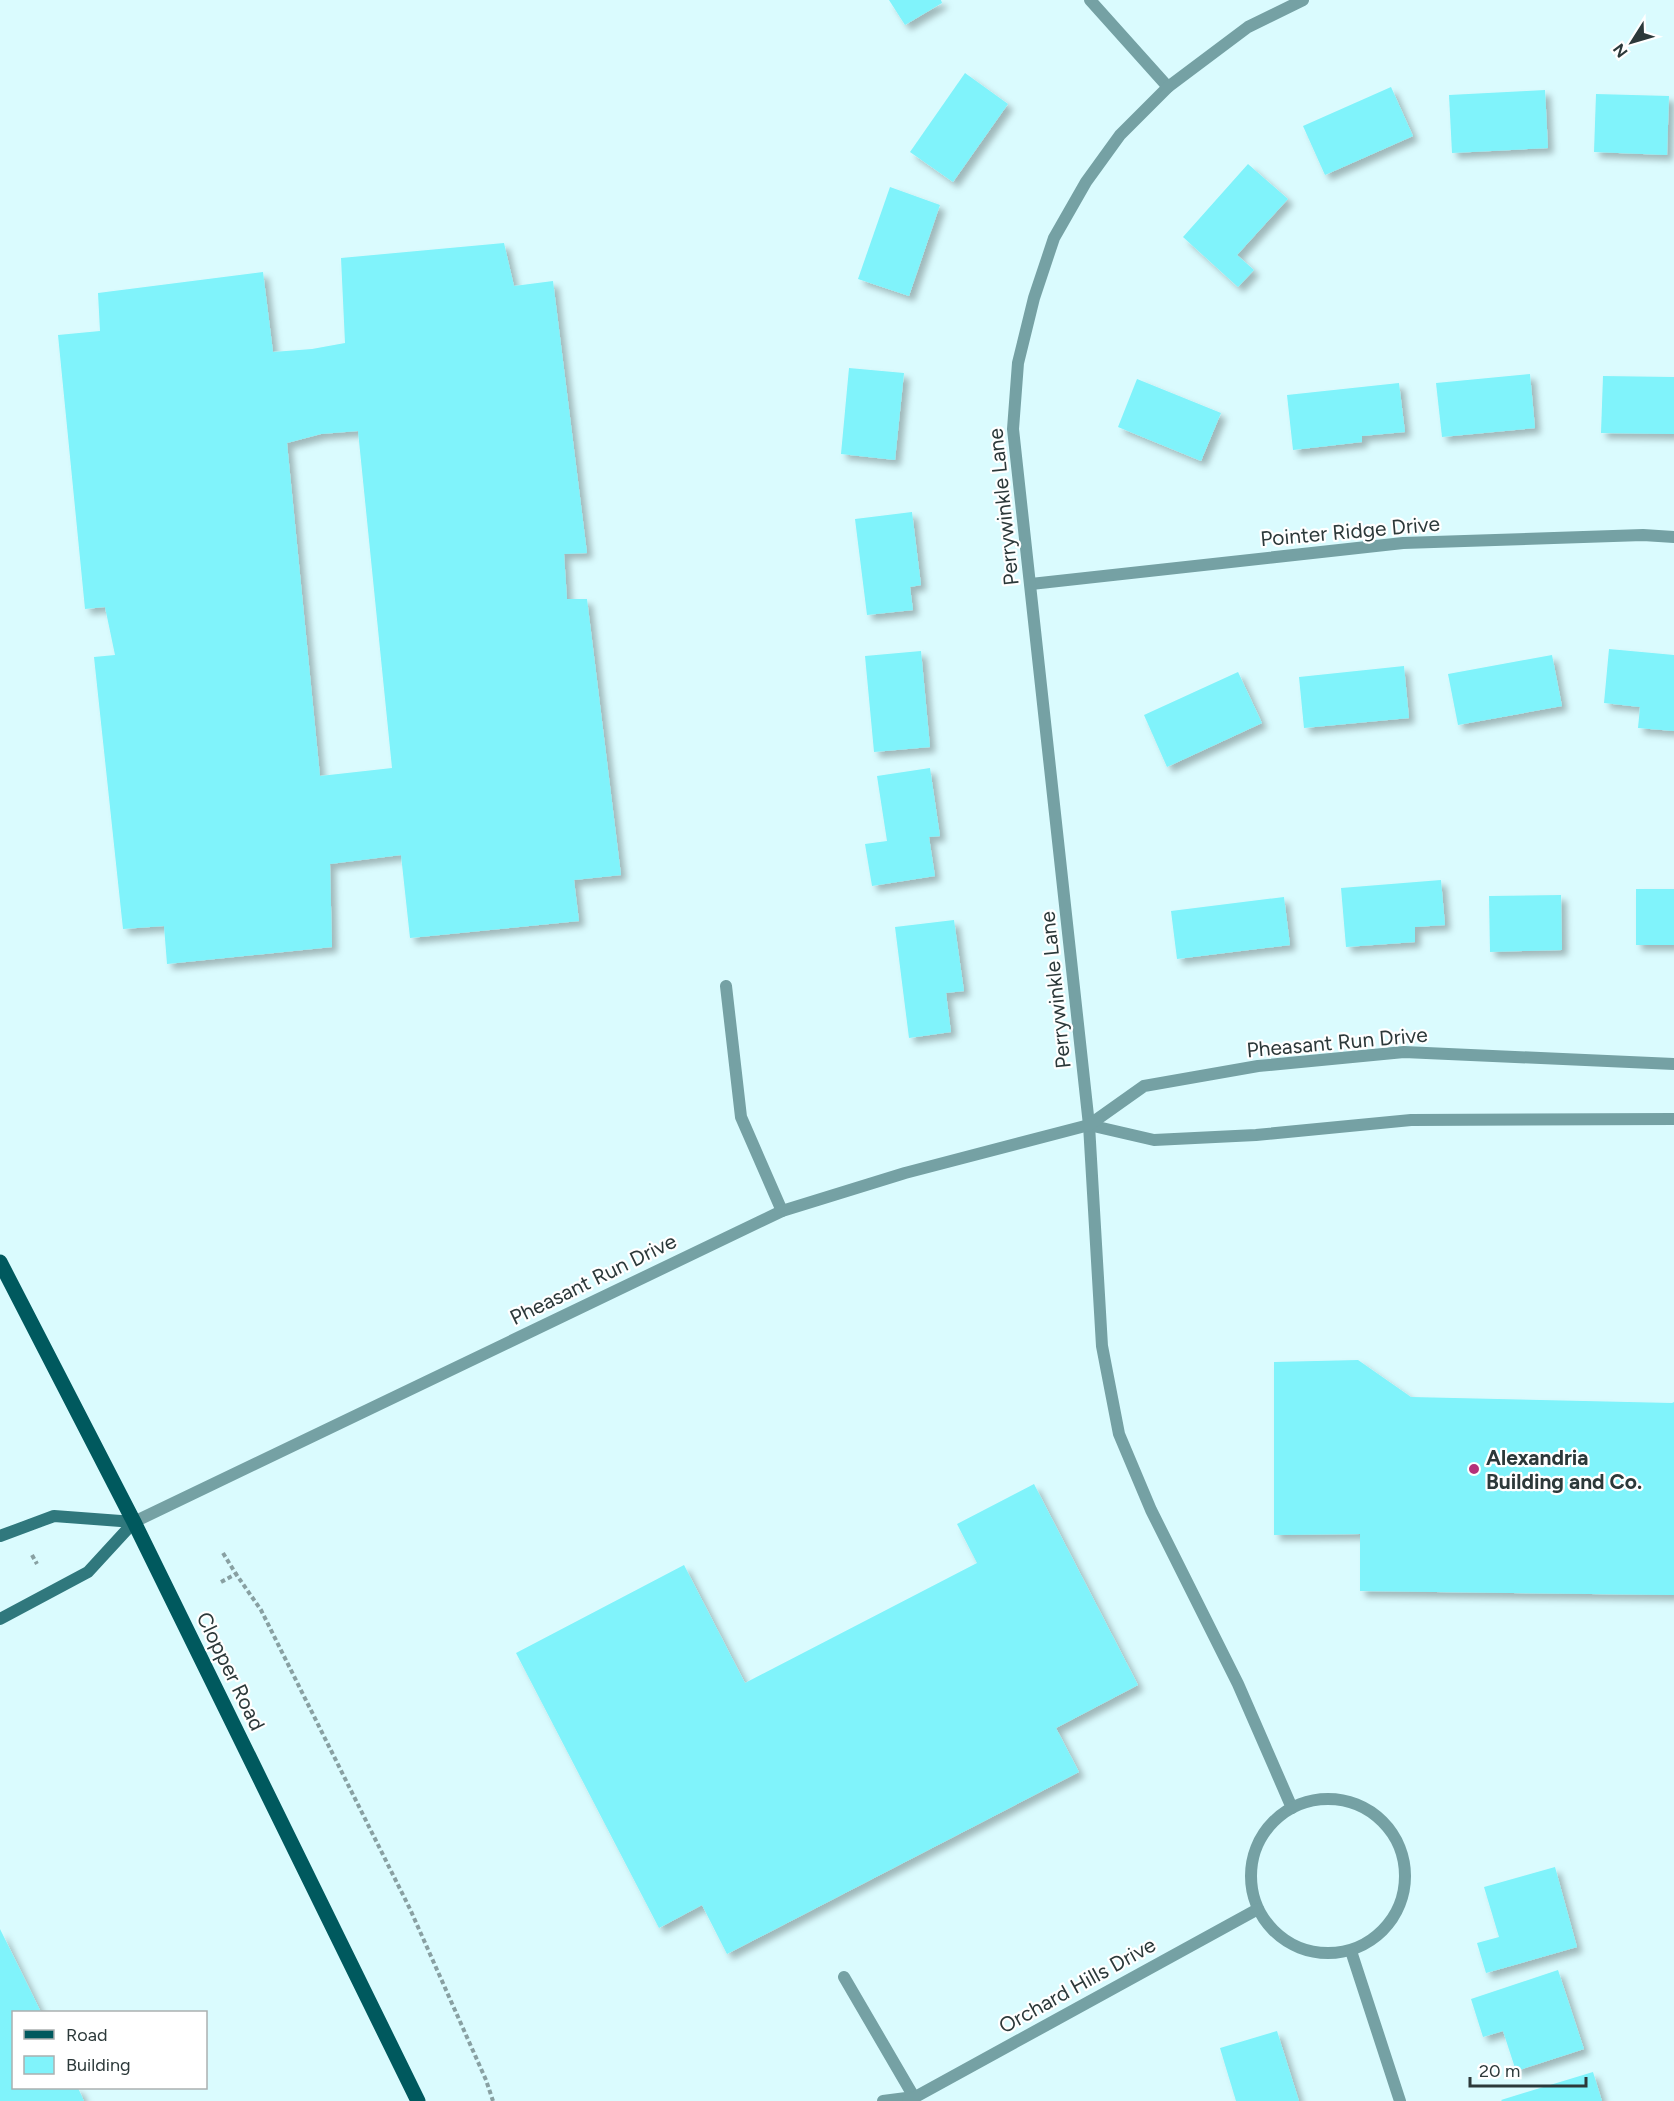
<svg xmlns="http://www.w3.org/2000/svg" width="1674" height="2101" viewBox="0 0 1674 2101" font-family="Figtree,sans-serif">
  <defs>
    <filter id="shadow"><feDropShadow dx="5.5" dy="5.5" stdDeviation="3" flood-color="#0004"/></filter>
  </defs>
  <rect width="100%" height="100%" fill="#dafbfe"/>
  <g fill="#80f3fb" fill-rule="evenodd" filter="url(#shadow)">
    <path d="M 889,0 L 941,0 L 942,3 L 905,25 Z"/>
    <path d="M 965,73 L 1008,104 L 953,182 L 910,152 Z"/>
    <path d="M 1391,87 L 1413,136 L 1325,175 L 1303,126 Z"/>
    <path d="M 1545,90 L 1548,148 L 1452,153 L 1449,95 Z"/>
    <path d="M 1596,94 L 1669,96 L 1667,155 L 1594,152 Z"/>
    <path d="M 1248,164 L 1288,199 L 1237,255 L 1254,270 L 1238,287 L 1183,237 Z"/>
    <path d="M 890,187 L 940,205 L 909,296 L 858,279 Z"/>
    <path d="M 504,243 L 514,286 L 553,281 L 587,553 L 564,554 L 567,599 L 587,599 L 621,875 L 574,880 L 579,921 L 410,938 L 401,855 L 330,864 L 332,947 L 167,964 L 164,926 L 123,929 L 94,657 L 115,655 L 105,607 L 85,609 L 58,335 L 100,331 L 98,293 L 263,272 L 273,352 L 312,349 L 345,343 L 341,258 ZM 358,431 L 392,768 L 320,776 L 287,443 L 321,434 Z"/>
    <path d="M 849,368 L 904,373 L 895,460 L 841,454 Z"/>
    <path d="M 1530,374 L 1535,428 L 1442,437 L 1436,383 Z"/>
    <path d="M 1603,376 L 1674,377 L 1674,434 L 1601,433 Z"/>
    <path d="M 1137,379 L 1221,413 L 1201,461 L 1118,427 Z"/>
    <path d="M 1399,383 L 1405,432 L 1362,436 L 1362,442 L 1293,450 L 1287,395 Z"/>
    <path d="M 912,512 L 921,585 L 910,587 L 913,610 L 867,615 L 855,519 Z"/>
    <path d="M 1609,649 L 1674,655 L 1674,731 L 1638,728 L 1640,707 L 1604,703 Z"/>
    <path d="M 921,651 L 930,747 L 874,752 L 865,656 Z"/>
    <path d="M 1552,655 L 1562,706 L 1458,725 L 1448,674 Z"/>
    <path d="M 1404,666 L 1409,718 L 1304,728 L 1299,677 Z"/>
    <path d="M 1238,672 L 1262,723 L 1167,767 L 1144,715 Z"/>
    <path d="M 930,768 L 940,836 L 929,837 L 935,876 L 872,886 L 865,844 L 887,841 L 877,776 Z"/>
    <path d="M 1441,880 L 1445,925 L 1415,927 L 1415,942 L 1346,947 L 1341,888 Z"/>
    <rect x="1636" y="889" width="38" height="56"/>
    <path d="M 1561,895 L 1562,950 L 1490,952 L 1489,896 Z"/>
    <path d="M 1284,897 L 1290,945 L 1177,959 L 1171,911 Z"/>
    <path d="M 954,920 L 964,991 L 946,993 L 951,1032 L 909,1038 L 895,927 Z"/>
    <path d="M 1358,1360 L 1411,1397 L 1672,1403 L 1674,1402 L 1674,1595 L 1360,1591 L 1360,1534 L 1274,1535 L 1274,1362 Z"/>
    <path d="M 1034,1484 L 1138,1685 L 1056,1728 L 1079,1772 L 727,1954 L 702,1905 L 659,1928 L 516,1653 L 684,1565 L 745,1683 L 977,1563 L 957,1524 Z"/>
    <path d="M 1555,1867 L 1577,1947 L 1486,1973 L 1477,1943 L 1499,1937 L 1484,1887 Z"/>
    <path d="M 0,1929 L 41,2012 L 14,2012 L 14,2088 L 78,2088 L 84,2101 L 0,2101 Z"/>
    <path d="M 1558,1970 L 1584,2049 L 1516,2071 L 1503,2031 L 1483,2037 L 1471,1999 Z"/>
    <path d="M 1277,2031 L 1299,2101 L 1236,2101 L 1220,2048 Z"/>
    <path d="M 1593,2072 L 1602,2101 L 1502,2101 L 1501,2100 Z"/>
  </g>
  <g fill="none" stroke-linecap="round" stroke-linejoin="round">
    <g stroke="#88a0a2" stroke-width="4" stroke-dasharray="4.5 3" stroke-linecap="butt">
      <path d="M 223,1553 L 236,1574"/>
      <path d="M 32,1555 L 37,1564"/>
      <path d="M 221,1582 L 236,1574 L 261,1610 L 410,1909 L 486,2080 L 493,2101"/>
    </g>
    <g stroke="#75a1a4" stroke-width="12">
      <path d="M 726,986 L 741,1117 L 782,1211"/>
      <path d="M 1089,1125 L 1102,1346 L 1119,1434 L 1151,1510 L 1238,1684 L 1292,1808"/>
      <path d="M 844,1977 L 914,2097"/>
    </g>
    <g stroke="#75a1a4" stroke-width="12">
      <path d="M 1090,0 L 1168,87"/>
      <path d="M 1031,584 L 1403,543 L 1643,535 L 1674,537"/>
      <path d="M 1089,1125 L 1013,429 L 1018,363 L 1034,298 L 1054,238 L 1086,182 L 1120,135 L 1168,87 L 1248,27 L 1303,0"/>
      <circle cx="1328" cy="1876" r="77"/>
      <path d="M 1351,1951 L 1400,2101"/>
      <path d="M 883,2101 L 914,2097"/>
      <path d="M 908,2101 L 1258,1909"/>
    </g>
    <g stroke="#75a1a4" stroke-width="12">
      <path d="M 1089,1125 L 1154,1140 L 1256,1135 L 1411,1120 L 1674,1119"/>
      <path d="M 134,1522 L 782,1211 L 905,1173 L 1089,1125 L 1144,1086 L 1258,1066 L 1404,1052 L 1674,1064"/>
    </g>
    <g stroke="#30787d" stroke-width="12">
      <path d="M 0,1536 L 54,1516 L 134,1522"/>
      <path d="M 0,1619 L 88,1572 L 134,1522"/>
    </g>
    <path stroke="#00595e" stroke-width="15" d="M 0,1262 L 134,1522 L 418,2101"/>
  </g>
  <circle fill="#b43179" stroke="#fff" stroke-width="2" cx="1474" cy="1469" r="6"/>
  <g text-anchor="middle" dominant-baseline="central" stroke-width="4.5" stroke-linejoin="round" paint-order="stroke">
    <g font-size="21" fill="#2c393a" stroke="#fff">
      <text transform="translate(1003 507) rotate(-96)">Perrywinkle Lane</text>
      <text transform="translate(1350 531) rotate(-5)">Pointer Ridge Drive</text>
      <text transform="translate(1055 990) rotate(-96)">Perrywinkle Lane</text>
      <text transform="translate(1337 1042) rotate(-5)">Pheasant Run Drive</text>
      <text transform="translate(593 1279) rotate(-26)">Pheasant Run Drive</text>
      <text transform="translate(231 1671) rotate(64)">Clopper Road</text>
      <text transform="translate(1077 1985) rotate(-29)">Orchard Hills Drive</text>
    </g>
    <g font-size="21" font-weight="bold" fill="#2c393a" stroke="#fff" text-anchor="start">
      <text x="1486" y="1457">Alexandria<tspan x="1486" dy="24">Building and Co.</tspan></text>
    </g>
  </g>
  <rect x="12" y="2011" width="195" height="78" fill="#ffffff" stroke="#abb0b0" stroke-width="1.5"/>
  <rect x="24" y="2030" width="30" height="9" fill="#00595e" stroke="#abb0b0" stroke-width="1.5"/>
  <text x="66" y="2041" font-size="18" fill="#2c393a">Road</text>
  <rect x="24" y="2056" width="30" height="18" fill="#80f3fb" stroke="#abb0b0" stroke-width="1.5"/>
  <text x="66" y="2071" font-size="18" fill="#2c393a">Building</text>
  <g transform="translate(1632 42) rotate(233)" stroke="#ffffff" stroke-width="4.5" paint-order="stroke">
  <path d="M0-4.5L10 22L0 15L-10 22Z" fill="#2c393a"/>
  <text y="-9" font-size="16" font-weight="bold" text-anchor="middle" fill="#2c393a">N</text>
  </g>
  <path d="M1470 2077v9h116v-9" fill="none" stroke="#2c393a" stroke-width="3"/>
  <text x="1479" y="2077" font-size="18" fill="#2c393a" stroke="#ffffff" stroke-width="4.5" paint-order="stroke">20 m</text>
</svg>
